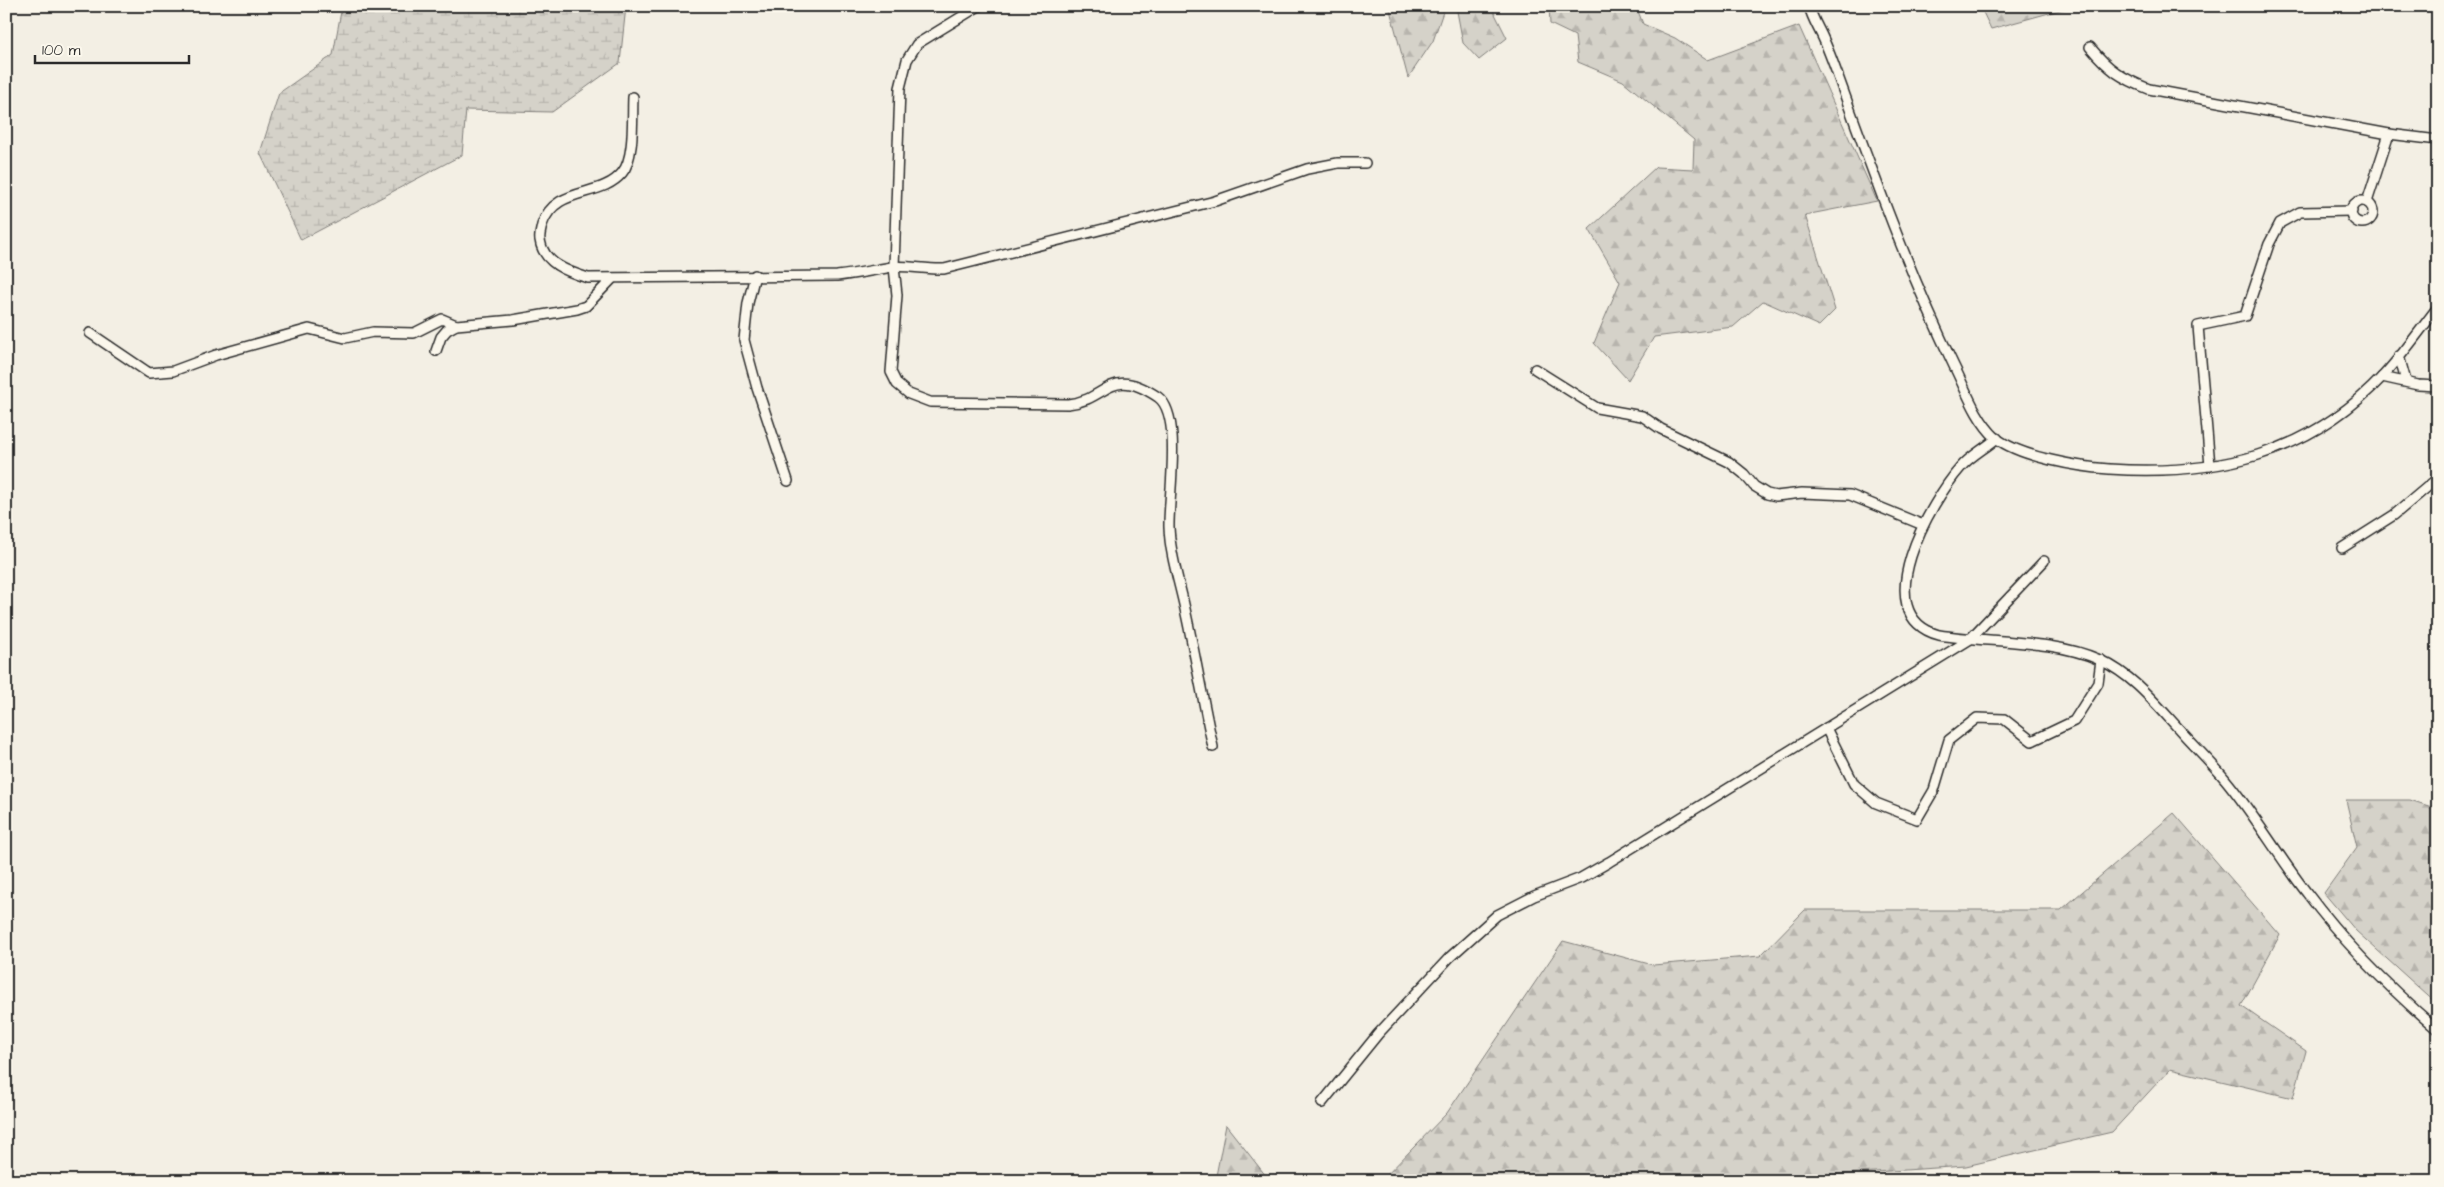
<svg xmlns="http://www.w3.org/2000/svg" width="2444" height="1187" viewBox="0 0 2444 1187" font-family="'Architects Daughter',sans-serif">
  <defs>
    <pattern id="forest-firs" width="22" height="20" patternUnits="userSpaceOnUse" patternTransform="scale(1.25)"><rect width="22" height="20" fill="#d5d2c9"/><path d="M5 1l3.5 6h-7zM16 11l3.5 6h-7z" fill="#b7b4ad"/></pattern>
    <pattern id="wetland-marsh" width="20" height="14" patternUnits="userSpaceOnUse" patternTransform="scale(1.25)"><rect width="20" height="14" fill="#d5d2c9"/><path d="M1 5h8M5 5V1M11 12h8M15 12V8" fill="none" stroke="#b7b4ad"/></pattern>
  </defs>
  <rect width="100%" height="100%" fill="#f3efe4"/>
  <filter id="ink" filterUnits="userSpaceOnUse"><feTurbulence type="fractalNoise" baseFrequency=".02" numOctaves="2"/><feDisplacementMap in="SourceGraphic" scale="10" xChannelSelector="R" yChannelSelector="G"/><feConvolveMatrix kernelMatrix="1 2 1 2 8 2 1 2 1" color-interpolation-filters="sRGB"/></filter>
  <g filter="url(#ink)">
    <g fill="url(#forest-firs)" stroke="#807e7a">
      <path d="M 1389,6 L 1445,6 L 1433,41 L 1408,78 Z"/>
      <path d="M 1456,6 L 1491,6 L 1507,38 L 1479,60 L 1463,43 Z"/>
      <path d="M 1549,6 L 1636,6 L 1643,24 L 1675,38 L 1708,60 L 1799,26 L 1877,201 L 1805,215 L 1835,310 L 1819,326 L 1763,301 L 1733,327 L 1654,337 L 1628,380 L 1594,343 L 1620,282 L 1589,229 L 1656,167 L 1693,169 L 1694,140 L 1623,81 L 1578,62 L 1575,36 L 1550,24 Z"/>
      <path d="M 1980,6 L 2069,6 L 2071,7 L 1991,29 Z"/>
      <path d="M 2346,800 L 2410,800 L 2438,809 L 2438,1005 L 2356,931 L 2324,893 L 2357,847 Z"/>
      <path d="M 2174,813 L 2280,935 L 2241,1006 L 2306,1051 L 2293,1098 L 2170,1069 L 2112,1132 L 1966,1166 L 1783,1178 L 1778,1181 L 1381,1181 L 1447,1113 L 1563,941 L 1653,965 L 1760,956 L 1805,910 L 2061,910 Z"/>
      <path d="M 1226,1125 L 1270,1181 L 1215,1181 Z"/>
    </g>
    <path fill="url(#wetland-marsh)" stroke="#807e7a" d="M 342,6 L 626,6 L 620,63 L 552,112 L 466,110 L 462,155 L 301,240 L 260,153 L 279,93 L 333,55 Z"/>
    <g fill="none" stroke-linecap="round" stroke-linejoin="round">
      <g stroke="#2b2b2b" stroke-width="12">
        <g id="street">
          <path d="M 979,6 L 917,44 L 907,60 L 900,88 L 894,267 L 897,295 L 891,372 L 897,384 L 909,394 L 930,402 L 1068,404 C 1109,400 1109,364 1158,397 C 1183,415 1168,499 1169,527 C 1170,555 1179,581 1185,609 C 1195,654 1203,701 1213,747"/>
          <path d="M 1809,6 C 1812,18 1818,27 1823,38 C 1829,51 1834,65 1839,79 C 1874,176 1909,273 1954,366 C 1966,390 1976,420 1996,438 C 2020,457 2079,467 2109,469 C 2215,476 2308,456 2383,376 C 2403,355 2420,330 2438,307"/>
          <path d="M 2090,47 C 2109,70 2121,78 2149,89 L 2389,134"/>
          <path d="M 633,97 C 632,117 635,158 622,173 C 601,199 555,185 542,225 C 541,230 539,235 540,240 C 543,263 568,272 588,278 L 837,276 C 856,274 874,270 892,267 C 906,265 928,270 944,269 L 1215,201 L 1307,169 L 1338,163 L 1365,163"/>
          <circle cx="2362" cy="212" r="11"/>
          <path d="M 2367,202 L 2389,134 L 2438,140"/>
          <path d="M 755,275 L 748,303 L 744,340 L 757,388 L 788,481"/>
          <path d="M 90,333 L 149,373 L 173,371 L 216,355 L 309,329 L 345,338 L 373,332 L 414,333 L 442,319 L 456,325"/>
          <path d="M 436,351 L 441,337 L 447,330 L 456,325 L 513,320 L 577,309 L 586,306 L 612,279"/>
          <path d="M 2399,356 L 2406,381"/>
          <path d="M 1535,369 L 1597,408 L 1642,416 L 1661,429 L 1729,462 L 1744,474 L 1754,486 L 1767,494 L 1776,496 L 1802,493 L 1850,495 L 1923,525"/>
          <path d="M 2382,377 L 2418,385 L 2438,386"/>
          <path d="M 1997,438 C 1986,448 1970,456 1961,467 C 1931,501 1865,615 1939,635 C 1990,643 2053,639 2100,660 C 2133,675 2155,703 2179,729 C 2194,746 2211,762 2225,779 C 2255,815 2278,856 2307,893 C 2345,944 2389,988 2438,1030"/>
          <path d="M 2210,466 L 2198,326 L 2245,316 L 2269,244 L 2280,223 L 2300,212 L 2352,211"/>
          <path d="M 2342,548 L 2394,515 L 2438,478"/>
          <path d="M 1826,728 L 1854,784 L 1876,803 L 1917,819 L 1934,790 L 1949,740 L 1977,718 L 2004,719 L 2032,741 L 2074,721 L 2098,683 L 2101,660"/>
          <path d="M 1322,1103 L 1378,1034 L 1450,957 L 1497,915 L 1534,896 L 1581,878 L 1609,862 L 1969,640 L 2044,561"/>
        </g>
      </g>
      <use href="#street" stroke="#fbf7ec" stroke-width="9"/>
    </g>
  </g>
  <rect width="2444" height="1187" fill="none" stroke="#fbf7ec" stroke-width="25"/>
  <rect x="12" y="12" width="2419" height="1162" fill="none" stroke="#2b2b2b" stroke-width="2" filter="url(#ink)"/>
  <path d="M35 55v8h154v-8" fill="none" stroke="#2b2b2b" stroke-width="2.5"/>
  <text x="42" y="55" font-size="15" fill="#2b2b2b" stroke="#fbf7ec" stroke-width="4" paint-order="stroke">100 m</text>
</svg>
